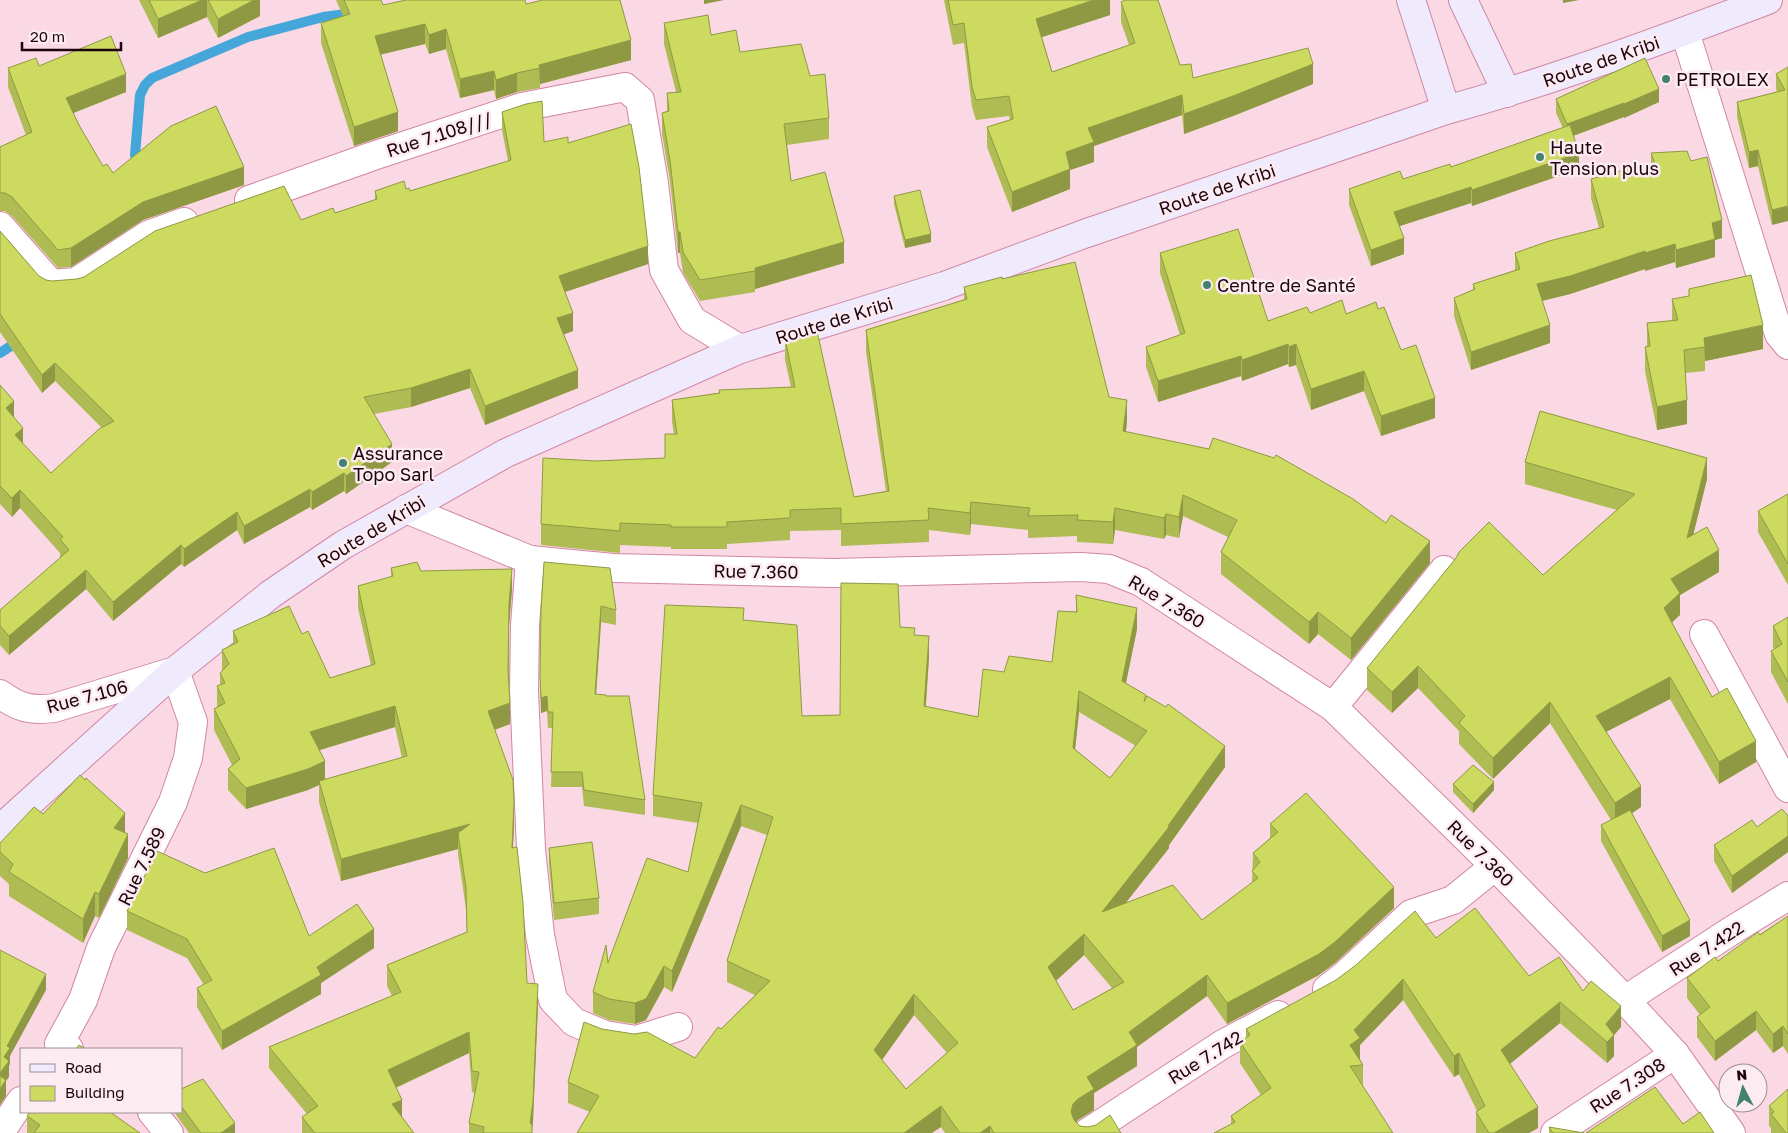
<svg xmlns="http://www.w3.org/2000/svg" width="1788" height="1133" viewBox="0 0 1788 1133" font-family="'Golos Text',sans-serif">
  <rect width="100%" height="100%" fill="#fad8e4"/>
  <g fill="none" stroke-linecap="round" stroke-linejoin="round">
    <g stroke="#44a6d9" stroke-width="10">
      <path d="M 138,168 L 135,155 L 140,95 L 145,85 L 152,78 L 248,37 L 323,17 L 354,13"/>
      <path d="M 0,353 L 20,340"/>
    </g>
    <g stroke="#d286a3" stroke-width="30">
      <g id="street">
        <path d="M 1685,32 L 1779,334 L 1788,345"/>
        <path d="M 249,200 L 373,156 L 522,107 L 625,87 L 640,100 L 654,183 L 664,270 L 692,320 L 740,349"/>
        <path d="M 0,226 L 51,284 L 76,282 L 148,235 L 184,222"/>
        <path d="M 406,509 L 530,560 L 613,568 L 833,573 L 1081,567 L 1109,569 L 1141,582 L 1333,707 L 1495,866 L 1625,1000 L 1675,1054 L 1731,1133"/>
        <path d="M 530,560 L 525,625 L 524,691 L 531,849 L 540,935 L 553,1000 L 574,1022 L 605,1035 L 636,1040 L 678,1027"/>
        <path d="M 1704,634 L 1788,788"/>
        <path d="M 0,694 C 19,708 31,711 54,708 L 175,671 L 193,722 L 188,758 L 173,802 L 101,948 L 83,1000 L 59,1044 L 69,1049"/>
        <path d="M 1333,707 L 1444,570"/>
        <path d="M 1327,989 L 1345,975 L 1411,914 L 1453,900 L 1495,866"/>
        <path d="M 1625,1000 L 1731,931 L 1788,896"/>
        <path d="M 152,1112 L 169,1133"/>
        <path d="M 0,1133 L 21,1101"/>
        <path d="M 1087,1133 L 1223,1044 L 1278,1015"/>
        <path d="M 1555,1133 L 1675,1054"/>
      </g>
    </g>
    <g stroke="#d286a3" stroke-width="30">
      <g id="secondary">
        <path d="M 1411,0 L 1446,110"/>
        <path d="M 1463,0 L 1507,93"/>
        <path d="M 0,829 L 175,671 L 271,594 L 343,545 L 506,453 L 740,349 L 944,286 L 1084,234 L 1446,110 C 1555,80 1662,40 1768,0"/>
      </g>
    </g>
    <use href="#street" stroke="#fff" stroke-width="28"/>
    <use href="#secondary" stroke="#efebfd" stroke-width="28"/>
  </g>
  <g fill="#afbb53" fill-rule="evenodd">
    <path d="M 139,0 L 260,0 L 260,16 L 218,38 L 207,17 L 158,38 Z"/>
    <path d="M 336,0 L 381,0 L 383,5 L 526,4 L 631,60 L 540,84 L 540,88 L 517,92 L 496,99 L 494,90 L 460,98 L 446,49 L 429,54 L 425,44 L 381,54 L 398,131 L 354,146 L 321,43 L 321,23 L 343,16 Z"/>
    <path d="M 944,0 L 1110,0 L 1110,15 L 1042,37 L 1052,72 L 1129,45 L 1121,22 L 1121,2 L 1193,78 L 1313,84 L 1233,116 L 1184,134 L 1182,115 L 1094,146 L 1094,162 L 1070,170 L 1070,189 L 1012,212 L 987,147 L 987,127 L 1010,120 L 1009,116 L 976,120 L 972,107 L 964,43 L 953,45 Z"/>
    <path d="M 664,23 L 711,35 L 740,52 L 810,76 L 829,118 L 829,139 L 787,145 L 791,181 L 844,263 L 755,289 L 755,292 L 700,301 L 683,273 L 680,253 L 678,253 L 670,181 L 662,134 L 662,113 L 667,111 L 667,93 L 676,92 L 664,44 Z"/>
    <path d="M 39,66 L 126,92 L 73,113 L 80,127 L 103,166 L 113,173 L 244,185 L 143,220 L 71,267 L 58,268 L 12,216 L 5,211 L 0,211 L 0,147 L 26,135 L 8,87 L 8,68 Z"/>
    <path d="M 1788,67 L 1772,225 L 1758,166 L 1749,168 L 1737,117 L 1737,102 L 1777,92 L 1776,89 L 1776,74 Z"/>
    <path d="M 1556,99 L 1659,102 L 1624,118 L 1624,117 L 1573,136 L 1579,169 L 1472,206 L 1471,203 L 1399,226 L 1404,254 L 1371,266 L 1349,205 L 1349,189 L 1403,179 L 1451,167 L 1563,128 L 1556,113 Z"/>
    <path d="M 502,112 L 544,142 L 568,143 L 648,264 L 565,292 L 573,331 L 563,334 L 578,388 L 485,425 L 470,388 L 411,407 L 374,414 L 392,462 L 346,494 L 344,491 L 312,510 L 310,507 L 244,544 L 237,530 L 184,567 L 181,564 L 113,621 L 86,589 L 9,655 L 0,645 L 0,610 L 60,558 L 60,553 L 20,508 L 12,517 L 0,504 L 0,385 L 14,417 L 23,444 L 51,473 L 102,428 L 55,381 L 42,393 L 0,332 L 0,231 L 39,276 L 46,280 L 52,281 L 77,279 L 301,220 L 335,213 L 375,200 L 375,191 L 406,189 L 410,191 L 508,161 L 502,130 Z"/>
    <path d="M 1651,153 L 1722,238 L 1715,240 L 1715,257 L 1676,268 L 1675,262 L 1645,271 L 1645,269 L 1570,294 L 1542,301 L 1550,343 L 1471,370 L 1454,316 L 1454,298 L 1473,290 L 1473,284 L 1515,270 L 1515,253 L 1599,228 L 1591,198 L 1591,179 L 1651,165 Z"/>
    <path d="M 894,196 L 931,242 L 905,248 L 894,204 Z"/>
    <path d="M 1160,253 L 1268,321 L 1310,313 L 1346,314 L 1378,309 L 1401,350 L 1435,418 L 1381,436 L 1364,391 L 1311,410 L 1296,365 L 1289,367 L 1288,364 L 1242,381 L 1241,376 L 1158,402 L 1146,367 L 1146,347 L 1180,335 L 1160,273 Z"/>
    <path d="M 1002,279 L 1109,397 L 1127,421 L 1126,432 L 1430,563 L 1351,660 L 1318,634 L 1309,644 L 1221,574 L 1221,552 L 1228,537 L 1183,516 L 1179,538 L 1166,535 L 1164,539 L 1115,530 L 1113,544 L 1077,542 L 1077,536 L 1028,538 L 1028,530 L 971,524 L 970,535 L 929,530 L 929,542 L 841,546 L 841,530 L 790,531 L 790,540 L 727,544 L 727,549 L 671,549 L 671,547 L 620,545 L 620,553 L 541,545 L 541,524 L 596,461 L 665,458 L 674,434 L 672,422 L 672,400 L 719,393 L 719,390 L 791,387 L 785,360 L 785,338 L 854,497 L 886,491 L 866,352 L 866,330 L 964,300 L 964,287 Z"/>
    <path d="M 1689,289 L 1763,349 L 1705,361 L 1705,371 L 1685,373 L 1687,424 L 1657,430 L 1645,371 L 1645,347 L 1647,347 L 1647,323 L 1672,321 L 1672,299 L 1689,296 Z"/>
    <path d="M 1525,462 L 1707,479 L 1693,535 L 1719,572 L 1680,595 L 1680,615 L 1671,622 L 1712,697 L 1756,762 L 1719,784 L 1670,699 L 1606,732 L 1641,807 L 1632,813 L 1690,936 L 1662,952 L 1601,841 L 1601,825 L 1611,820 L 1550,723 L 1493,779 L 1459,744 L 1459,731 L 1418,688 L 1392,713 L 1367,690 L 1367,668 L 1543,575 L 1617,510 L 1525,484 Z"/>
    <path d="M 1788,494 L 1788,585 L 1758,532 L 1758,511 Z"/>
    <path d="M 544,562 L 616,610 L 616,625 L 601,622 L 596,694 L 606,696 L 645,800 L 645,815 L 584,806 L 582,787 L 551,787 L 553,728 L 548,728 L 547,711 L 541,713 L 540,691 L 541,610 Z"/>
    <path d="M 391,568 L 421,571 L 512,590 L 509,625 L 509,675 L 510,724 L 495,730 L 514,823 L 513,848 L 527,983 L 538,1005 L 532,1133 L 469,1133 L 469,1123 L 475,1093 L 472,1092 L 469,1053 L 396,1088 L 402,1117 L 414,1133 L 302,1133 L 302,1117 L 307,1114 L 269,1068 L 269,1047 L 392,996 L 387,986 L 387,965 L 467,933 L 466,909 L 458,854 L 458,849 L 341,881 L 319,802 L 319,785 L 308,790 L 246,809 L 228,790 L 228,769 L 232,765 L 214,730 L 214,709 L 217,707 L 217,686 L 220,685 L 220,673 L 222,671 L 222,650 L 233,645 L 233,631 L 302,634 L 330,678 L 371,665 L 358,608 L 358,586 L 391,577 ZM 395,727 L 402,758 L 325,780 L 320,750 Z"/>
    <path d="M 1076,595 L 1137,629 L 1126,683 L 1146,699 L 1225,767 L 1169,845 L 1169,848 L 1126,902 L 1202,920 L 1252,883 L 1253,853 L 1270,838 L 1270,824 L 1394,908 L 1335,963 L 1319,975 L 1227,1024 L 1207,996 L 1137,1047 L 1137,1066 L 1094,1093 L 1094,1110 L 1078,1120 L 1076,1122 L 1080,1126 L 1121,1133 L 945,1133 L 941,1127 L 590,1112 L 568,1103 L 568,1082 L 602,1029 L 695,1058 L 721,1029 L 755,995 L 727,982 L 727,961 L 767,835 L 741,826 L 672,992 L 664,987 L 646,1020 L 635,1024 L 609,1020 L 593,1013 L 593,992 L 608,963 L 688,872 L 698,823 L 653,816 L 653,795 L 744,620 L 802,716 L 840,715 L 900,627 L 915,635 L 929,657 L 926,707 L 978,717 L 1004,672 L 1052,662 L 1076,612 ZM 1079,712 L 1136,746 L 1110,778 L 1075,749 ZM 1084,955 L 1112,988 L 1073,1010 L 1056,981 ZM 914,1015 L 947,1053 L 906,1089 L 882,1060 Z"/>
    <path d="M 1788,617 L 1788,704 L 1771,672 L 1771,651 L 1774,649 L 1773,647 L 1773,626 Z"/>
    <path d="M 1453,784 L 1494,790 L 1473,813 L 1453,792 Z"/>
    <path d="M 43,814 L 125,833 L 128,858 L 99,918 L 95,916 L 83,943 L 9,896 L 9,884 L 0,876 L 0,843 Z"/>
    <path d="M 1788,816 L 1788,852 L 1732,893 L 1714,861 L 1714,845 L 1757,827 Z"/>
    <path d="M 549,848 L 599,898 L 599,914 L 554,920 L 549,864 Z"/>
    <path d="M 127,911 L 309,936 L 374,948 L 321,983 L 321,994 L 222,1050 L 197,1007 L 197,988 L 204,985 L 187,958 L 127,930 Z"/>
    <path d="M 1788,916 L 1788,1054 L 1783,1046 L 1773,1053 L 1756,1030 L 1715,1061 L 1697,1037 L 1697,1017 L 1700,1015 L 1687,998 L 1687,978 L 1718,961 Z"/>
    <path d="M 1436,938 L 1529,976 L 1583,991 L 1621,1027 L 1614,1035 L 1614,1056 L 1607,1063 L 1560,1023 L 1510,1064 L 1538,1128 L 1529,1133 L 1476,1133 L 1476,1112 L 1477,1111 L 1459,1074 L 1454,1077 L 1403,1000 L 1360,1045 L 1360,1059 L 1363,1065 L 1363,1086 L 1231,1124 L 1231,1116 L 1261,1095 L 1240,1063 L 1240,1042 L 1246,1038 L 1246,1029 Z"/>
    <path d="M 181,1089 L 235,1133 L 189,1133 L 174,1112 L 181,1112 Z"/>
    <path d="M 1788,1089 L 1788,1133 L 1771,1133 L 1771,1128 L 1769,1126 L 1769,1106 Z"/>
    <path d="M 30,1112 L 115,1112 L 113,1114 L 140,1133 L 27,1133 L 27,1116 Z"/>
    <path d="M 1549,1127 L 1584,1133 L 1549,1133 Z"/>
  </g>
  <g fill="#8f9943">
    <path d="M 202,0 L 207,0 L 207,17 L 158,38 L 158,19 Z"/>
    <path d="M 254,0 L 260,0 L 260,16 L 218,38 L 218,19 Z"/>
    <path d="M 704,0 L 724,0 L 704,4 Z"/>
    <path d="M 1094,0 L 1110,0 L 1110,15 L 1036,39 L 1036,19 Z"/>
    <path d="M 1563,0 L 1579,0 L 1563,3 Z"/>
    <path d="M 425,24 L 425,44 L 375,56 L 375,36 Z"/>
    <path d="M 446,29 L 446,49 L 429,54 L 429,35 Z"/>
    <path d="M 631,40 L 631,60 L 540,84 L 539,65 Z"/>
    <path d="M 1313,64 L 1313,84 L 1233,116 L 1184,134 L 1184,114 Z"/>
    <path d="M 494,71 L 494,90 L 460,98 L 460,79 Z"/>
    <path d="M 517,73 L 517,92 L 496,99 L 496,80 Z"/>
    <path d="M 126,74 L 126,92 L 66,116 L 66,98 Z"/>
    <path d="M 1659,89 L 1659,102 L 1624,118 L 1624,104 Z"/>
    <path d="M 1182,95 L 1182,115 L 1094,146 L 1094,162 L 1070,170 L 1070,189 L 1012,212 L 1012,192 L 1066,152 L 1088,128 Z"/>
    <path d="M 1624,103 L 1624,117 L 1567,138 L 1567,124 Z"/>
    <path d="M 398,112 L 398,131 L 354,146 L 354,127 Z"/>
    <path d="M 1758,150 L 1758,166 L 1749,168 L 1749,152 Z"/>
    <path d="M 1579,153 L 1579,169 L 1472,206 L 1472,190 Z"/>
    <path d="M 244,167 L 244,185 L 143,220 L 71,267 L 71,248 L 143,202 Z"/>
    <path d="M 1471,187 L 1471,203 L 1394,228 L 1394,212 Z"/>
    <path d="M 1788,206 L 1788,221 L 1772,225 L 1772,210 Z"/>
    <path d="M 1722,220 L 1722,238 L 1715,240 L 1715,257 L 1676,268 L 1676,250 L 1712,223 Z"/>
    <rect x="678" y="232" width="2" height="21"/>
    <path d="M 931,234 L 931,242 L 905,248 L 905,240 Z"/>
    <path d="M 1404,238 L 1404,254 L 1371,266 L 1371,250 Z"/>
    <path d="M 844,242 L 844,263 L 755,289 L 755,268 Z"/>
    <path d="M 1675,244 L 1675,262 L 1645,271 L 1645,253 Z"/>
    <path d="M 648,246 L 648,264 L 559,294 L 559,276 Z"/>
    <path d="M 1645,251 L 1645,269 L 1570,294 L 1537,302 L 1537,284 Z"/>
    <path d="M 573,313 L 573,331 L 557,337 L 557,318 Z"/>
    <path d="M 1550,325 L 1550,343 L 1471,370 L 1471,352 Z"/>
    <path d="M 1763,325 L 1763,349 L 1705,361 L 1704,338 Z"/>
    <path d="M 1288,344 L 1288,364 L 1242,381 L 1242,360 Z"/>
    <path d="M 1296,344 L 1296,365 L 1289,367 L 1289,347 Z"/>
    <path d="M 1241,356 L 1241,376 L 1158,402 L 1158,381 Z"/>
    <path d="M 55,363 L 55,381 L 42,393 L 42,375 Z"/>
    <path d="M 470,369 L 470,388 L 411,407 L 411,388 Z"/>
    <path d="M 578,370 L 578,388 L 485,425 L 485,406 Z"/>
    <path d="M 1364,371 L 1364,391 L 1311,410 L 1311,389 Z"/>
    <path d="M 1435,398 L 1435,418 L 1381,436 L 1381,416 Z"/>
    <path d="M 1127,400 L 1127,421 L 1123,453 L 1123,431 Z"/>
    <path d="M 1687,400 L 1687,424 L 1657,430 L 1657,407 Z"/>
    <path d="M 14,401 L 14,419 L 6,408 Z"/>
    <path d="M 23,428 L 23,446 L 15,435 Z"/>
    <path d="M 392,444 L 392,462 L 346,494 L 346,476 Z"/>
    <path d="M 1707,458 L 1707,479 L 1687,560 L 1687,538 Z"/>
    <path d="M 344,473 L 344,491 L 312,510 L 312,492 Z"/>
    <path d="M 310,489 L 310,507 L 244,544 L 244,526 Z"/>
    <path d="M 20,490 L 20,508 L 12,517 L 12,498 Z"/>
    <path d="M 1183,495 L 1183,516 L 1179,538 L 1179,517 Z"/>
    <path d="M 971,502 L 971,524 L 970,535 L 970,513 Z"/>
    <path d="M 1115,508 L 1115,530 L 1113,544 L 1113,522 Z"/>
    <path d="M 237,512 L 237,530 L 184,567 L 184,549 Z"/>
    <path d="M 1166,514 L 1166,535 L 1164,539 L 1164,518 Z"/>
    <path d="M 1430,541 L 1430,563 L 1351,660 L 1351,638 Z"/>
    <path d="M 181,545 L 181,564 L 113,621 L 113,602 Z"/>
    <path d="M 1719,550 L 1719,572 L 1680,595 L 1680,615 L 1664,630 L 1664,608 L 1671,579 Z"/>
    <path d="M 512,569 L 512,590 L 509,625 L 509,604 Z"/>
    <path d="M 86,570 L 86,589 L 9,655 L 9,636 Z"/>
    <path d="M 601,606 L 601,622 L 595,710 L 595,694 Z"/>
    <path d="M 1137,608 L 1137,629 L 1122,702 L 1122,681 Z"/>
    <path d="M 1318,612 L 1318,634 L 1309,644 L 1309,622 Z"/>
    <path d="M 929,636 L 929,657 L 924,727 L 924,706 Z"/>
    <path d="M 1418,666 L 1418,688 L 1392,713 L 1392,692 Z"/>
    <path d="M 1670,677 L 1670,699 L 1596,737 L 1596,716 Z"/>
    <path d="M 1079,691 L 1079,712 L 1073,769 L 1073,748 Z"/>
    <path d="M 547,696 L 547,711 L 541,713 L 541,698 Z"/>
    <path d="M 1550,702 L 1550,723 L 1493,779 L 1493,758 Z"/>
    <path d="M 510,703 L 510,724 L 488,732 L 488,711 Z"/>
    <path d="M 395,706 L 395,727 L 310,753 L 310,732 Z"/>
    <path d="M 1756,741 L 1756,762 L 1719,784 L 1719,762 Z"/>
    <path d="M 1225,746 L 1225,767 L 1169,845 L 1169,848 L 1102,933 L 1102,912 L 1168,826 Z"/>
    <path d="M 325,761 L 325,782 L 319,781 L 319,785 L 308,790 L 246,809 L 246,788 Z"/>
    <path d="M 1494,782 L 1494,790 L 1473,813 L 1473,804 Z"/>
    <path d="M 1641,786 L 1641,807 L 1615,825 L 1615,803 Z"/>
    <path d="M 514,802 L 514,823 L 512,869 L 512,848 Z"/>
    <path d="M 741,805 L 741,826 L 672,992 L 672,971 Z"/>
    <path d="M 125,813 L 125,837 L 114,828 Z"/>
    <path d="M 470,824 L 458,833 L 458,849 L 341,881 L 341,859 Z"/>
    <path d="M 128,834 L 128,858 L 99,918 L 99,894 Z"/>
    <path d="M 1788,836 L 1788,852 L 1732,893 L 1732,876 Z"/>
    <path d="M 1394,887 L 1394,908 L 1335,963 L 1319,975 L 1227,1024 L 1227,1003 Z"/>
    <path d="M 95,892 L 95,916 L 83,943 L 83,919 Z"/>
    <path d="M 1690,920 L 1690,936 L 1662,952 L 1662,936 Z"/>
    <path d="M 374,929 L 374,948 L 321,983 L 321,994 L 222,1050 L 222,1031 Z"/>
    <path d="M 1084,934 L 1084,955 L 1048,988 L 1048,967 Z"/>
    <path d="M 664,966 L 664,987 L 646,1020 L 635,1024 L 635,1003 Z"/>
    <path d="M 46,974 L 46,990 L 10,1056 L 10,1064 L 9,1066 L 9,1077 L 6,1081 L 6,1096 L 0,1105 L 0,1073 L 7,1046 Z"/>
    <path d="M 1207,975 L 1207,996 L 1137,1047 L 1137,1066 L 1094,1093 L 1094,1110 L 1078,1120 L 1073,1126 L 1071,1112 L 1073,1104 L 1078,1099 L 1087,1077 L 1129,1032 Z"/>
    <path d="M 1403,979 L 1403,1000 L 1360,1045 L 1360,1059 L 1350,1066 L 1350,1045 L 1354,1030 Z"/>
    <path d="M 538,984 L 538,1005 L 533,1123 L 532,1128 L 530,1123 Z"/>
    <path d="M 914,994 L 914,1015 L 874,1071 L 874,1050 Z"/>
    <path d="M 1560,1002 L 1560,1023 L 1501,1071 L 1501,1050 Z"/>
    <path d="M 1621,1006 L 1621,1027 L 1614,1035 L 1614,1056 L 1607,1063 L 1606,1024 Z"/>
    <path d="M 1756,1011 L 1756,1030 L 1715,1061 L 1715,1041 Z"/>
    <path d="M 1783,1026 L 1783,1046 L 1773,1053 L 1773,1034 Z"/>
    <path d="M 469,1032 L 469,1053 L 388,1091 L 388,1070 Z"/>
    <path d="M 1459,1053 L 1459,1074 L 1454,1077 L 1454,1056 Z"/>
    <path d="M 402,1100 L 402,1121 L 392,1104 Z"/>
    <path d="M 941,1106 L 941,1127 L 932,1133 L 904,1133 Z"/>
    <path d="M 1538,1107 L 1538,1128 L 1529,1133 L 1494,1133 Z"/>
    <path d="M 235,1123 L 235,1133 L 221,1133 Z"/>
    <path d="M 990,1126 L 990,1133 L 980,1133 Z"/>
  </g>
  <g fill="#ccda60" stroke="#8f9943" fill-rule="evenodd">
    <path d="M 149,0 L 202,0 L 158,19 Z"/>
    <path d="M 208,0 L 254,0 L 218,19 Z"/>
    <path d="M 344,0 L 381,0 L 383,5 L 406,0 L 525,0 L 526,4 L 543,0 L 620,0 L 631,40 L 539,65 L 540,68 L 517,73 L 496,80 L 494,71 L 460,79 L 446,29 L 429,35 L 425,24 L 375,36 L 398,112 L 354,127 L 321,23 L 350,14 Z"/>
    <path d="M 948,0 L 1094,0 L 1036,19 L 1052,72 L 1135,43 L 1121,2 L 1125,0 L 1158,0 L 1180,65 L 1191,64 L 1193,78 L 1308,48 L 1313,64 L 1233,96 L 1184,114 L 1182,95 L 1088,128 L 1094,142 L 1066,152 L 1070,169 L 1012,192 L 987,127 L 1013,119 L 1009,96 L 976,100 L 972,87 L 964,23 L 953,25 Z"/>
    <path d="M 708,15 L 711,35 L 736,30 L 740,52 L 801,44 L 810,76 L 825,74 L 829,118 L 784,124 L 791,181 L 825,172 L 844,242 L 755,268 L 755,271 L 700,280 L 683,252 L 680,232 L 678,232 L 670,160 L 662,113 L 669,111 L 667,93 L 681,92 L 664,23 Z"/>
    <path d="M 111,36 L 126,74 L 66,98 L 80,127 L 103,166 L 107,164 L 113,173 L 171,126 L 216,106 L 244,167 L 143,202 L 71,248 L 58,250 L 12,197 L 5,193 L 0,193 L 0,147 L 32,132 L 8,68 L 36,58 L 39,66 Z"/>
    <path d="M 1645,58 L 1659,89 L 1624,104 L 1624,103 L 1567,124 L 1556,99 Z"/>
    <path d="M 1788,67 L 1788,206 L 1772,210 L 1758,150 L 1749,152 L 1737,102 L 1785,90 L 1776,74 Z"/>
    <path d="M 542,101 L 544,142 L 568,137 L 568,143 L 631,124 L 639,167 L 648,246 L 559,276 L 573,313 L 557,318 L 578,370 L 485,406 L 470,369 L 411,388 L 364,397 L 392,444 L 346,476 L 344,473 L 312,492 L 310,489 L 244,526 L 237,512 L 184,549 L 181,545 L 113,602 L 86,570 L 9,636 L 0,626 L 0,610 L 69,550 L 60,539 L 63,537 L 20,490 L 12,498 L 0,486 L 0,385 L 14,401 L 6,408 L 23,428 L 15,435 L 51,473 L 99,429 L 114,421 L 55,363 L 42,375 L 0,314 L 0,231 L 39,276 L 46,280 L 52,281 L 77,279 L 84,277 L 155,231 L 284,186 L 301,220 L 333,208 L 335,213 L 377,199 L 375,191 L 404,181 L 406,189 L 409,188 L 410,191 L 511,160 L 502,112 L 526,104 Z"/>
    <path d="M 1570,125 L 1579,153 L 1472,190 L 1471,187 L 1394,212 L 1404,238 L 1371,250 L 1349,189 L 1400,171 L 1403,179 L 1450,164 L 1451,167 Z"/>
    <path d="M 1687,151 L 1691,161 L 1707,157 L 1722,220 L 1712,223 L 1715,239 L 1676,250 L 1675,244 L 1645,253 L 1645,251 L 1570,276 L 1537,284 L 1550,325 L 1471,352 L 1454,298 L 1475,289 L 1473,284 L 1520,269 L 1515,253 L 1549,241 L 1604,227 L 1591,179 L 1632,168 L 1655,164 L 1651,153 Z"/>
    <path d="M 920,190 L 931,234 L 905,240 L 894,196 Z"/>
    <path d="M 1238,229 L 1268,321 L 1307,307 L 1310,313 L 1342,300 L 1346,314 L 1376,302 L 1378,309 L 1384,307 L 1401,350 L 1416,345 L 1435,398 L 1381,416 L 1364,371 L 1311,389 L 1296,344 L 1289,347 L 1288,344 L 1242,360 L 1241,356 L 1158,381 L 1146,347 L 1185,333 L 1160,253 Z"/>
    <path d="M 1075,262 L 1109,397 L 1127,400 L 1123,431 L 1209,449 L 1213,438 L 1274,458 L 1276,455 L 1353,499 L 1386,523 L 1391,515 L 1430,541 L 1351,638 L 1318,612 L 1309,622 L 1221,552 L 1237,520 L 1183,495 L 1179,517 L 1166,514 L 1164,518 L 1115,508 L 1113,522 L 1077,520 L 1078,515 L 1028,516 L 1030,508 L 971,502 L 970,513 L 928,508 L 929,520 L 841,524 L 841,508 L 790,510 L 790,518 L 727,522 L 727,527 L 671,527 L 671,525 L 620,523 L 620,531 L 541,524 L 543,458 L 596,461 L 665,458 L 665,434 L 677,434 L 672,400 L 720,393 L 719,390 L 795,387 L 785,338 L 817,331 L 854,497 L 889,491 L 866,330 L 967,299 L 964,287 L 1002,277 L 1002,279 Z"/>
    <path d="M 1751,275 L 1763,325 L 1704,338 L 1705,347 L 1684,350 L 1687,400 L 1657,407 L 1645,347 L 1650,346 L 1647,323 L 1678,320 L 1672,299 L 1689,296 L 1689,289 Z"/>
    <path d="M 1540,411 L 1707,458 L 1687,538 L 1707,527 L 1719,550 L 1671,579 L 1680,593 L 1664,608 L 1712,697 L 1727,688 L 1756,741 L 1719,762 L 1670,677 L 1596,716 L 1641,786 L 1615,803 L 1550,702 L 1493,758 L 1459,723 L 1465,716 L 1418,666 L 1392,692 L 1367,668 L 1456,558 L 1459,552 L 1489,522 L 1543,575 L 1635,494 L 1525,462 Z"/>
    <path d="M 1788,494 L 1788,564 L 1758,511 Z"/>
    <path d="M 417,562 L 421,571 L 512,569 L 509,604 L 508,670 L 510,703 L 488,711 L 513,780 L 514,802 L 512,848 L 517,847 L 523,903 L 527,983 L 538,984 L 533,1102 L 530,1123 L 532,1125 L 532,1133 L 483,1133 L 484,1127 L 469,1123 L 479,1072 L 472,1071 L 469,1032 L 388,1070 L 402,1100 L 392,1104 L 414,1133 L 315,1133 L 302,1117 L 318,1106 L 269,1047 L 401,992 L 387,965 L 467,932 L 466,888 L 458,833 L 470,824 L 341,859 L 319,781 L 407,756 L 395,706 L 310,732 L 325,761 L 308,769 L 246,788 L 228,769 L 240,759 L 214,709 L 225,703 L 217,686 L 225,683 L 220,673 L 229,664 L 222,650 L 238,642 L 233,631 L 289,606 L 302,634 L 308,631 L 330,678 L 375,664 L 358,586 L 393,576 L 391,568 Z"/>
    <path d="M 544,562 L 610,568 L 616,610 L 601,606 L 595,694 L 606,695 L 606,696 L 629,696 L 645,800 L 584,790 L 582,772 L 551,772 L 553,712 L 548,712 L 547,696 L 541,698 L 540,675 L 541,610 Z"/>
    <path d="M 841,583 L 898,584 L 900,627 L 915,628 L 914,635 L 929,636 L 924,706 L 978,717 L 983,669 L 1004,672 L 1009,656 L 1052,662 L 1058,611 L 1077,612 L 1076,595 L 1137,608 L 1122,681 L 1146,695 L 1144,702 L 1147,696 L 1166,707 L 1168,704 L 1225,746 L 1168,826 L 1169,827 L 1102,912 L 1173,885 L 1202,920 L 1258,878 L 1252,871 L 1260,862 L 1253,853 L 1278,832 L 1270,824 L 1306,793 L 1394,887 L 1335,942 L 1319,954 L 1227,1003 L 1207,975 L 1129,1032 L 1137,1045 L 1087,1077 L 1094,1089 L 1078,1099 L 1073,1104 L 1071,1112 L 1074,1120 L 1080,1126 L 1088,1127 L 1096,1125 L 1110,1115 L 1121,1133 L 994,1133 L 990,1126 L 980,1133 L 960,1133 L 941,1106 L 904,1133 L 577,1133 L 599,1096 L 568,1082 L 584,1022 L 602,1029 L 634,1034 L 647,1032 L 695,1058 L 718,1027 L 721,1029 L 770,981 L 727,961 L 773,817 L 741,805 L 672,971 L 664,966 L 646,999 L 635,1003 L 609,999 L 593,992 L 606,945 L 608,963 L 647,858 L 688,872 L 702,803 L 653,795 L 665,605 L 744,608 L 743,620 L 797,625 L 802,716 L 840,715 ZM 1079,691 L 1147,731 L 1110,778 L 1073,748 ZM 1084,934 L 1124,982 L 1073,1010 L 1048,967 ZM 914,994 L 958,1043 L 906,1089 L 874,1050 Z"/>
    <path d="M 1788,617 L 1788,682 L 1771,651 L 1782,644 L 1773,626 Z"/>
    <path d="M 1473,765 L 1494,782 L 1473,804 L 1453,784 Z"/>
    <path d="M 80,775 L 85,780 L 86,778 L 125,813 L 114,828 L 128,834 L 99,894 L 95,892 L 83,919 L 9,872 L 13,864 L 0,852 L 0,843 L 34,807 L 43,814 Z"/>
    <path d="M 1782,809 L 1788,816 L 1788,836 L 1732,876 L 1714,845 L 1752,820 L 1757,827 Z"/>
    <path d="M 1630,810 L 1690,920 L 1662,936 L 1601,825 Z"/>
    <path d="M 592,842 L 599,898 L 554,903 L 549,848 Z"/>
    <path d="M 274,848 L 309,936 L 357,904 L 374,929 L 317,967 L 321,975 L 222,1031 L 197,988 L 212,980 L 187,939 L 127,911 L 157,851 L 205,873 Z"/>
    <path d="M 1475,908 L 1529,976 L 1559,957 L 1583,991 L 1591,981 L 1621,1006 L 1606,1024 L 1614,1035 L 1607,1042 L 1560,1002 L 1501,1050 L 1538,1107 L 1494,1133 L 1489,1133 L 1476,1112 L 1485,1106 L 1459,1053 L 1454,1056 L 1403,979 L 1354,1030 L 1360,1038 L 1350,1045 L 1363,1065 L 1350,1066 L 1393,1133 L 1214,1133 L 1235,1122 L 1231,1116 L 1271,1088 L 1240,1042 L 1250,1035 L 1246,1029 L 1336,980 L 1356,965 L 1415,911 L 1436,938 Z"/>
    <path d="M 1788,916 L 1788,1034 L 1783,1026 L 1773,1034 L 1756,1011 L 1715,1041 L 1697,1017 L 1710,1007 L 1687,978 L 1715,957 L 1718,961 L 1758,932 L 1760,935 Z"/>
    <path d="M 0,950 L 46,974 L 7,1046 L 10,1048 L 4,1057 L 9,1061 L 0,1073 Z"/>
    <path d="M 79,1045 L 86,1049 L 76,1049 Z"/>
    <path d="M 0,1076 L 6,1080 L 0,1089 Z"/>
    <path d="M 203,1079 L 235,1123 L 221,1133 L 201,1133 L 181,1106 L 181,1089 Z"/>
    <path d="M 1655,1087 L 1683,1124 L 1700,1112 L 1714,1133 L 1586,1133 Z"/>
    <path d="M 1788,1089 L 1788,1133 L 1786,1133 L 1771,1114 L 1774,1112 L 1769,1106 Z"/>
    <path d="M 30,1112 L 110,1112 L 140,1133 L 34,1133 L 40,1125 L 27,1116 Z"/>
    <path d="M 1549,1127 L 1584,1133 L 1553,1133 Z"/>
  </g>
  <g fill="#418271" stroke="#fcebf1" stroke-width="2">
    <circle cx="1666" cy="79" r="5"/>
    <circle cx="1540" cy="157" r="5"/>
    <circle cx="1207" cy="285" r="5"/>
    <circle cx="343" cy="463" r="5"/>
  </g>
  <g text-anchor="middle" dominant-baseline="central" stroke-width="5" stroke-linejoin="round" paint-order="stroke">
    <g font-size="18" fill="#1c030e" stroke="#fcebf1">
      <text transform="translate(1601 61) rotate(-19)">Route de Kribi</text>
      <text transform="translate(439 134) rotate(-18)">Rue 7.108///</text>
      <text transform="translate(1217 189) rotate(-19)">Route de Kribi</text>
      <text transform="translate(834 320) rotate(-17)">Route de Kribi</text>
      <text transform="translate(371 531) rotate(-31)">Route de Kribi</text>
      <text transform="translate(756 571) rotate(1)">Rue 7.360</text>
      <text transform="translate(1167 601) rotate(31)">Rue 7.360</text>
      <text transform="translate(87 696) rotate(-15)">Rue 7.106</text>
      <text transform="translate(1481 853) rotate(45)">Rue 7.360</text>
      <text transform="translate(141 866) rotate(-64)">Rue 7.589</text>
      <text transform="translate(1706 948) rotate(-33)">Rue 7.422</text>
      <text transform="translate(1205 1057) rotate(-32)">Rue 7.742</text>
      <text transform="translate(1627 1085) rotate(-33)">Rue 7.308</text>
    </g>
    <g font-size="18" fill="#1c030e" stroke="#fcebf1" text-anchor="start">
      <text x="1676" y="79">PETROLEX</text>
      <text x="1550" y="147">Haute<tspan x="1550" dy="21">Tension plus</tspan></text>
      <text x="1217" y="285">Centre de Santé</text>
      <text x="353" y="453">Assurance<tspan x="353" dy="21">Topo Sarl</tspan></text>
    </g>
  </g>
  <rect x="20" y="1048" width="162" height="65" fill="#fcebf1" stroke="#a28e96"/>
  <rect x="30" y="1064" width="25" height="8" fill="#efebfd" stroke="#a28e96"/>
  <text x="65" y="1073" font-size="15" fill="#1c030e">Road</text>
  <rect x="30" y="1086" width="25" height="15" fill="#ccda60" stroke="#a28e96"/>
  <text x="65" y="1098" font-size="15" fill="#1c030e">Building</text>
  <g transform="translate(1743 1088) rotate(354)"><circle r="24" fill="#fcebf1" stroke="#a28e96"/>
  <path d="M0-4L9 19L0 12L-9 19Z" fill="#418271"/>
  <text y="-8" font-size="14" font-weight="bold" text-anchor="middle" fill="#1c030e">N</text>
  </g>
  <path d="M22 42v8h99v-8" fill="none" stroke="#1c030e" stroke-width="2.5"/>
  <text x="30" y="42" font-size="15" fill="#1c030e" stroke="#fcebf1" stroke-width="4" paint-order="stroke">20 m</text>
</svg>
